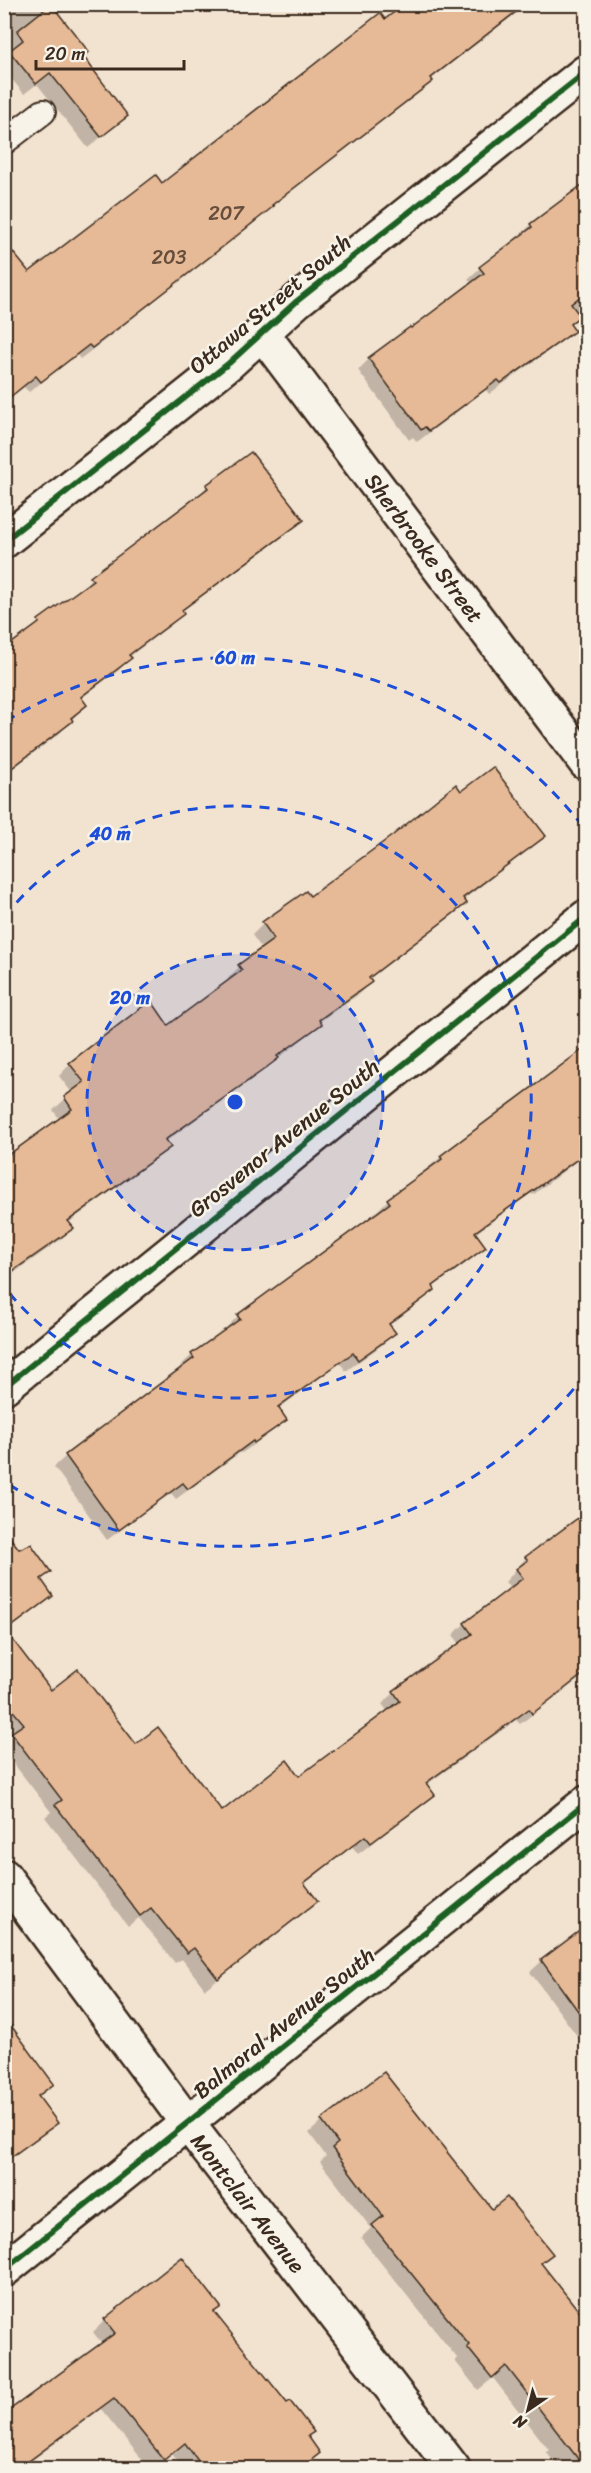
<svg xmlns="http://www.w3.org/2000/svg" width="591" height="2473" viewBox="0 0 591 2473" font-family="Sriracha,sans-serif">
  <rect width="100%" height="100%" fill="#f2e2d0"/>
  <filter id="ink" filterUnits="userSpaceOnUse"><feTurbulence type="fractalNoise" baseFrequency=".0167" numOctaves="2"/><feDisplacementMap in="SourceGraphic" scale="12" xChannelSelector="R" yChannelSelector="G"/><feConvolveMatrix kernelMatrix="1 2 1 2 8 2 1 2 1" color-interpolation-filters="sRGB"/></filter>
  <g filter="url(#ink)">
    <g fill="#0003">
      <path d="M 4,4 L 49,4 L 87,52 L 81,57 L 126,116 L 88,148 L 37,84 L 24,94 L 4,70 Z"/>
      <path d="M 407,4 L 528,4 L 430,80 L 420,92 L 270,208 L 117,331 L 80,359 L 77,355 L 29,392 L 24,387 L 4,402 L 4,250 L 29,274 L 161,185 Z"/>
      <path d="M 586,185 L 586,312 L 569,326 L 573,331 L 561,342 L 489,394 L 486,390 L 417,442 L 413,437 L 409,440 L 358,370 L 369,359 L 472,284 L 468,279 L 480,268 L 531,225 Z"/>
      <path d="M 251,454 L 302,520 L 290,531 L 181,612 L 182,614 L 171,625 L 129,657 L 130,658 L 119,670 L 80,699 L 85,705 L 60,733 L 4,775 L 4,651 L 39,622 L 81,591 L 91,578 L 196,499 L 207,486 Z"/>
      <path d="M 461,793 L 544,836 L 532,847 L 463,900 L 465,902 L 453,914 L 368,979 L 370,982 L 359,994 L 319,1022 L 320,1024 L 308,1035 L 248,1082 L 165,1142 L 169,1147 L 157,1158 L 68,1223 L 72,1228 L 60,1240 L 4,1280 L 4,1160 L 60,1120 L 53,1110 L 72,1093 L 59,1076 L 70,1064 L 168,1027 L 230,981 L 228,978 L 239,967 L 262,949 L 252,935 L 263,924 L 310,898 Z"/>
      <path d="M 586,1048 L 586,1152 L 574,1163 L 533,1195 L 531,1193 L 475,1234 L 484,1247 L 472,1259 L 432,1288 L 433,1290 L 422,1301 L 388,1326 L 394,1333 L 382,1345 L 346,1371 L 340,1363 L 278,1409 L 285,1420 L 273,1431 L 242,1453 L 241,1452 L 176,1499 L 171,1493 L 107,1540 L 54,1467 L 66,1456 L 182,1368 L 180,1366 L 192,1355 L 228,1329 L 227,1327 L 238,1316 L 378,1213 L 376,1212 L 388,1200 L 441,1157 Z"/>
      <path d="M 586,1514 L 586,1674 L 520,1724 L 516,1720 L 426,1785 L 434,1795 L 422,1806 L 358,1854 L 352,1846 L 303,1885 L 316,1901 L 304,1912 L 205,1989 L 182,1959 L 175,1963 L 139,1918 L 128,1926 L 45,1817 L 51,1812 L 4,1751 L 4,1742 L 12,1735 L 4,1725 L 4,1543 L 49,1572 L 40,1581 L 51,1596 L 39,1607 L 5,1632 L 50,1692 L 135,1746 L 221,1813 L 299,1778 L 388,1712 L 382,1704 L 394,1693 L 460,1644 L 453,1635 L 464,1624 L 511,1589 L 505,1582 L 526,1558 Z"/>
      <path d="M 586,1927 L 586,2048 L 530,1972 L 542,1961 Z"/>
      <path d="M 4,2021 L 52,2084 L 38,2098 L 56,2123 L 44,2134 L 4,2163 Z"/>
      <path d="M 322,2121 L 491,2211 L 551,2254 L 540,2264 L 586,2322 L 586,2468 L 559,2468 L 546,2452 L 549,2450 L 493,2378 L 478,2390 L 455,2361 L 457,2358 L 361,2238 L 371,2228 L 320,2162 L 326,2156 L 309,2133 Z"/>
      <path d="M 213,2313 L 287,2405 L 312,2432 L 307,2437 L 318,2453 L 306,2465 L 309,2468 L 183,2468 L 172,2454 L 154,2468 L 149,2468 L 101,2409 L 30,2462 L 35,2468 L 4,2468 L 102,2344 L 93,2332 L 105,2320 Z"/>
    </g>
    <g fill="#e7ba97" stroke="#3b2a1e" stroke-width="1.5">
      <path d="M 51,4 L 89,52 L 83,56 L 128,116 L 101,137 L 50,73 L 36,84 L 9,51 L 23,40 L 17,31 Z"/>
      <path d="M 405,4 L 526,4 L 431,78 L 433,81 L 272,205 L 274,206 L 229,242 L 130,319 L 92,348 L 89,345 L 41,382 L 36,376 L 4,402 L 4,241 L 29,272 L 156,175 L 162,183 L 380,13 L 385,19 Z"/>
      <path d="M 586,182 L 586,292 L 571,304 L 580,316 L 570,324 L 575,331 L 501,383 L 498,380 L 429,431 L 425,427 L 421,430 L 368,358 L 410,327 L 411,328 L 484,273 L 479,267 L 532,227 L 530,224 Z"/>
      <path d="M 251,452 L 304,520 L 182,610 L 184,614 L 129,655 L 132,658 L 81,697 L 87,705 L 71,718 L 73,721 L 4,774 L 4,649 L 39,623 L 38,620 L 93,580 L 90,577 L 208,488 L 206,485 Z"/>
      <path d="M 493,767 L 546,836 L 463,898 L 467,903 L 369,978 L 372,982 L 319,1020 L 322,1024 L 277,1056 L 279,1058 L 262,1071 L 165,1140 L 171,1147 L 68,1221 L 74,1228 L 4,1277 L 4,1158 L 72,1109 L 64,1097 L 84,1082 L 69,1063 L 151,1000 L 168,1025 L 242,970 L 238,965 L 274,939 L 262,922 L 306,891 L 310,896 L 393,835 L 456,784 L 461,791 Z"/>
      <path d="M 586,1047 L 586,1153 L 475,1232 L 486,1247 L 433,1286 L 435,1290 L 389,1324 L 396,1333 L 358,1360 L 353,1353 L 278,1407 L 287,1420 L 254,1443 L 253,1441 L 188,1489 L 183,1483 L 119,1530 L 65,1455 L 194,1358 L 191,1354 L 240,1319 L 237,1315 L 390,1203 L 387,1199 L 442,1159 L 440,1156 Z"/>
      <path d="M 586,1512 L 586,1672 L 532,1714 L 529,1709 L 426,1783 L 435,1795 L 371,1843 L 365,1836 L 304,1883 L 318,1901 L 218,1979 L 194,1948 L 187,1953 L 151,1908 L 140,1916 L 55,1805 L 62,1800 L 11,1733 L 24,1724 L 4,1700 L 4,1530 L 19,1549 L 31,1544 L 51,1572 L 41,1579 L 53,1596 L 6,1631 L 51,1690 L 78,1669 L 136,1744 L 158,1727 L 222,1811 L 287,1760 L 299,1776 L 400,1701 L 393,1691 L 472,1634 L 464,1623 L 523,1578 L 516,1569 L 528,1560 L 525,1557 Z"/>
      <path d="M 586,1926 L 586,2022 L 541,1960 Z"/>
      <path d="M 4,2016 L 54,2084 L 38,2096 L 58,2123 L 4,2162 Z"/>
      <path d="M 384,2072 L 492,2209 L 507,2197 L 553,2254 L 541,2263 L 586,2320 L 586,2469 L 506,2366 L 492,2378 L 467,2347 L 469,2345 L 372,2225 L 383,2216 L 332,2148 L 338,2143 L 321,2120 Z"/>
      <path d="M 182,2257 L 221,2307 L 214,2312 L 287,2403 L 290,2401 L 314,2432 L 308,2436 L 320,2453 L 300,2469 L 204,2469 L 185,2443 L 164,2460 L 114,2398 L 18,2469 L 4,2469 L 4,2414 L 115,2333 L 104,2319 Z"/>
    </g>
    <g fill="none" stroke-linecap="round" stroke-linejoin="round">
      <g stroke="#3b2a1e" stroke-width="28">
        <path id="service" d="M 4,142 L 43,112"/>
      </g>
      <g stroke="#3b2a1e" stroke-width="38">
        <g id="minor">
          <path d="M 262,333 L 586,763"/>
          <path d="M 4,1387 L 586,917"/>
          <path d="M 4,1876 L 188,2124 L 453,2468"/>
          <path d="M 4,2270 L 586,1803"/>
        </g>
      </g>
      <g stroke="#3b2a1e" stroke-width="38">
        <path id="tertiary" d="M 4,541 L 229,363 L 297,301 L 586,72"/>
      </g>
      <use href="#service" stroke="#f7f3e8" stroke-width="24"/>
      <use href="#minor" stroke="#f7f3e8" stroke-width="33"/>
      <use href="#tertiary" stroke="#f7f3e8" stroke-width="33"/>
      <g stroke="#f7f3e8" stroke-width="10">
        <g id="cycleway">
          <path d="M 4,541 L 229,363 L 297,301 L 586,72"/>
          <path d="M 4,1387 L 586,917"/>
          <path d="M 4,2270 L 586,1803"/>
        </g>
      </g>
      <use href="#cycleway" stroke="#1b5e20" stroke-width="6"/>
    </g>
  </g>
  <circle cx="235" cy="1102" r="148" fill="#1d4ed8" fill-opacity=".12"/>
  <g fill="none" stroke="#1d4ed8" stroke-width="3" stroke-dasharray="10 8">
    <circle cx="235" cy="1102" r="148"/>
    <path d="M5 916A296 296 0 1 1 5 1288"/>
    <path d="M585 1375A444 444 0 0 1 6 1483M6 721A444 444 0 0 1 585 829"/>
  </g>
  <g text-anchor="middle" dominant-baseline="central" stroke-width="5" stroke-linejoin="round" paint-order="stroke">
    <g font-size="20" fill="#664e3c">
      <text x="226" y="213">207</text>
      <text x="169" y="257">203</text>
    </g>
    <g font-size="22" fill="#3b2a1e" stroke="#f7f3e8">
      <text transform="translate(270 304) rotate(-40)">Ottawa Street South</text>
      <text transform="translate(424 548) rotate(53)">Sherbrooke Street</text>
      <text transform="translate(284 1138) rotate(-39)">Grosvenor Avenue South</text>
      <text transform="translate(284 2023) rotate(-39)">Balmoral Avenue South</text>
      <text transform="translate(248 2203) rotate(52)">Montclair Avenue</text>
    </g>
  </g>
  <circle cx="235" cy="1102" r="9" fill="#1d4ed8" stroke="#f7f3e8" stroke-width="3"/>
  <g font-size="18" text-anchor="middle" font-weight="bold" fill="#1d4ed8" stroke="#f7f3e8" stroke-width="5" stroke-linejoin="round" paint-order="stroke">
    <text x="235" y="664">60 m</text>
    <text x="110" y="840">40 m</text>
    <text x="130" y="1004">20 m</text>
  </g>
  <rect width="591" height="2473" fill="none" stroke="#f7f3e8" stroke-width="24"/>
  <rect x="12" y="12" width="567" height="2449" fill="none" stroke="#3b2a1e" stroke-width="2" filter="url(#ink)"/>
  <g transform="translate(528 2410) rotate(215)" stroke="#f7f3e8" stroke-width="4.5" paint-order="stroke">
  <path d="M0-4.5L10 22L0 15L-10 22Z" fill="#3b2a1e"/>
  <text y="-9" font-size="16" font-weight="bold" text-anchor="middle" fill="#3b2a1e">N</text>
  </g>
  <path d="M36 60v9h148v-9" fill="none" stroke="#3b2a1e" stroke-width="3"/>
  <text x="45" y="60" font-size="18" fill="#3b2a1e" stroke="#f7f3e8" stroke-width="4.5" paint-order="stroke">20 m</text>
</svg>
